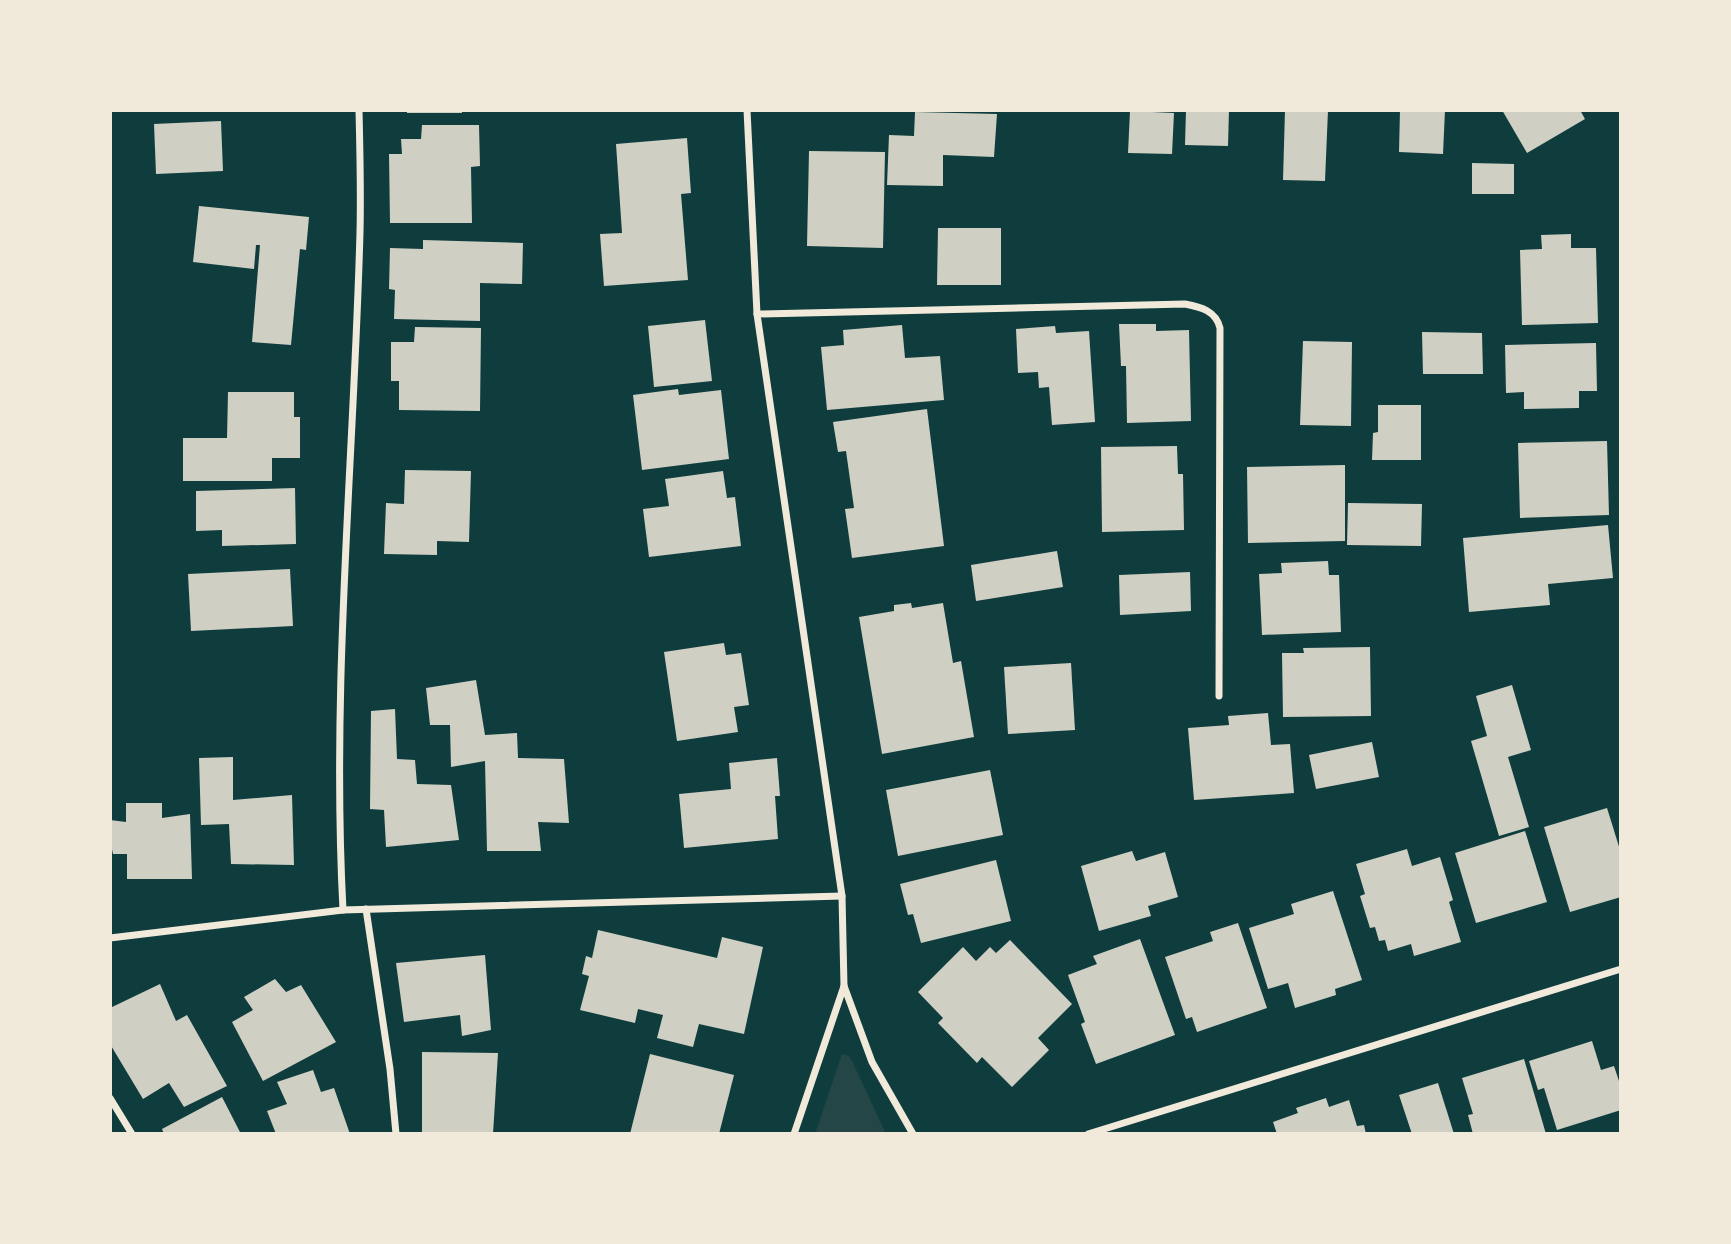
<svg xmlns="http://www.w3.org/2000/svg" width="1731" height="1244" viewBox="0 0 1731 1244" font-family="'Fira Sans Condensed',sans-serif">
  <rect width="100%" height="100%" fill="#0f3d3e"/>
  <path fill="#244646" d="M 842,1054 L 849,1056 L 853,1063 L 886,1134 L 815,1134 Z"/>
  <g fill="#cfcfc3">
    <rect x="407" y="110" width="55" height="3"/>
    <path d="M 1186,110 L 1229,110 L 1228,146 L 1185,145 Z"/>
    <path d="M 1285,110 L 1328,110 L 1325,181 L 1283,180 Z"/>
    <path d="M 1400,110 L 1445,110 L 1443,154 L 1399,152 Z"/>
    <path d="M 1502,110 L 1580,110 L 1585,119 L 1527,153 Z"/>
    <path d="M 1130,111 L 1174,113 L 1172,154 L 1128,153 Z"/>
    <path d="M 915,112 L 997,114 L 994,157 L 943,155 L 943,186 L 887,185 L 889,135 L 914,136 Z"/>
    <path d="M 221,121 L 223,171 L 156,174 L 154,124 Z"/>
    <path d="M 422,125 L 479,125 L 480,166 L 471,167 L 472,223 L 390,223 L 389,154 L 402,154 L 401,139 L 421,139 Z"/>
    <path d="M 687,138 L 691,193 L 681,194 L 688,280 L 604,286 L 600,234 L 622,233 L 616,144 Z"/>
    <path d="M 809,151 L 885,152 L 883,248 L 807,246 Z"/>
    <path d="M 1472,163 L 1514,164 L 1514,194 L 1472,194 Z"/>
    <path d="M 199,206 L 309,217 L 306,250 L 300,249 L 291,345 L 252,342 L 260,245 L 256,245 L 254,269 L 193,262 Z"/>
    <path d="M 938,228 L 1001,228 L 1001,285 L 937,285 Z"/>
    <path d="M 1571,234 L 1571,248 L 1596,248 L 1598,323 L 1522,325 L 1520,250 L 1542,249 L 1541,235 Z"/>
    <path d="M 423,240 L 523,243 L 522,284 L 480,283 L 480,321 L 394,319 L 395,290 L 389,289 L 390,248 L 423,249 Z"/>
    <path d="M 705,320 L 712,381 L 654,387 L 648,326 Z"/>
    <path d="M 1119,324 L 1156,324 L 1156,331 L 1189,330 L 1191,421 L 1127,423 L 1126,366 L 1121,366 Z"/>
    <path d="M 902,325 L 905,358 L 940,356 L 944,400 L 827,410 L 821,347 L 844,345 L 843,330 Z"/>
    <path d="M 1055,326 L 1056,333 L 1089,331 L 1095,422 L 1052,425 L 1049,387 L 1039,388 L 1038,372 L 1018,373 L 1016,329 Z"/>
    <path d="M 415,327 L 481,328 L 480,411 L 399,410 L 399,381 L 391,381 L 391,342 L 414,342 Z"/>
    <path d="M 1422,332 L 1482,333 L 1483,374 L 1423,374 Z"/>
    <path d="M 1303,341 L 1352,342 L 1351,426 L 1300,425 Z"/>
    <path d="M 1596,343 L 1597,391 L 1579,391 L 1579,408 L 1524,409 L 1524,392 L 1506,393 L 1505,345 Z"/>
    <path d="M 678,389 L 679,395 L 721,390 L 729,459 L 642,470 L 633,395 Z"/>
    <path d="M 228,392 L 294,392 L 294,417 L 300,417 L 300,458 L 272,458 L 272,481 L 183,481 L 183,438 L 227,438 Z"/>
    <path d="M 1378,405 L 1421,405 L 1421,460 L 1372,460 L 1373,433 L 1378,432 Z"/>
    <path d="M 927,409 L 944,546 L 852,558 L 845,509 L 854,508 L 846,451 L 838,452 L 833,422 Z"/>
    <path d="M 1607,441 L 1609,515 L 1520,518 L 1518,443 Z"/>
    <path d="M 1177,446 L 1178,474 L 1183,474 L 1184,530 L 1102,532 L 1101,447 Z"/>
    <path d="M 1345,465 L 1345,541 L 1248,543 L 1247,467 Z"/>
    <path d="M 405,470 L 471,471 L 469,542 L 437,541 L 437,555 L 384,554 L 386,503 L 404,504 Z"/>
    <path d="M 723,471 L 727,498 L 735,497 L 741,546 L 649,557 L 643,509 L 669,506 L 665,479 Z"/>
    <path d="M 295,488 L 296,544 L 222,546 L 222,530 L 196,531 L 196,491 Z"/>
    <path d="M 1348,503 L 1422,504 L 1421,546 L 1347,545 Z"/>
    <path d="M 1608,525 L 1613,578 L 1548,584 L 1550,605 L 1469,612 L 1463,538 Z"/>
    <path d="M 1057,551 L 1063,587 L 976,601 L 971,565 Z"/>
    <path d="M 1328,561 L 1329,575 L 1339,575 L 1341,632 L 1262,635 L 1259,574 L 1282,573 L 1281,563 Z"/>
    <path d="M 290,569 L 293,626 L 191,631 L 188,574 Z"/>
    <path d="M 1190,572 L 1191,611 L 1120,615 L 1119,575 Z"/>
    <path d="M 911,603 L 912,608 L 943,603 L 953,663 L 961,661 L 974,737 L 882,754 L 859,617 L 894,611 L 894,605 Z"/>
    <path d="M 724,643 L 726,655 L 741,653 L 749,705 L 734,707 L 738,732 L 677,741 L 664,652 Z"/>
    <path d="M 1370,647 L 1371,716 L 1283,717 L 1282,653 L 1304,653 L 1303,648 Z"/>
    <path d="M 1071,663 L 1075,730 L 1008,734 L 1004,667 Z"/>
    <path d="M 476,680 L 485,735 L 517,733 L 518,758 L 564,759 L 569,823 L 538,822 L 541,851 L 487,851 L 485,761 L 451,767 L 450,725 L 430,725 L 426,688 Z"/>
    <path d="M 1512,685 L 1531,750 L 1508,757 L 1529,827 L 1499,836 L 1471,741 L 1487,736 L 1476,696 Z"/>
    <path d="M 395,709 L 397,759 L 415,760 L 417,784 L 451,785 L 459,840 L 386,847 L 384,810 L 370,809 L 371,711 Z"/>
    <path d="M 1268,713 L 1271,745 L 1290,744 L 1294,793 L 1194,800 L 1188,728 L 1229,725 L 1228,716 Z"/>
    <path d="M 1372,742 L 1379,777 L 1316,789 L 1309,755 Z"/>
    <path d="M 233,757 L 233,800 L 292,795 L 294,865 L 231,864 L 229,824 L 201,825 L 199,758 Z"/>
    <path d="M 777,758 L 780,796 L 775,796 L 778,839 L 684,848 L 679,794 L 731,789 L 729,763 Z"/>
    <path d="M 990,770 L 1003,835 L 898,856 L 886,790 Z"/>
    <path d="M 126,803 L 162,803 L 162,818 L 190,814 L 192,879 L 127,879 L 127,854 L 113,854 L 110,840 L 110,820 L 126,822 Z"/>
    <path d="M 1607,808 L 1621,853 L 1621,897 L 1570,912 L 1544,827 Z"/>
    <path d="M 1525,831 L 1547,902 L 1476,923 L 1455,853 Z"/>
    <path d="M 1407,849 L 1412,866 L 1440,857 L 1453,900 L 1449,902 L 1461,942 L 1414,956 L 1411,944 L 1388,951 L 1385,940 L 1379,941 L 1375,927 L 1370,928 L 1360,896 L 1365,894 L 1356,864 Z"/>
    <path d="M 1132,851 L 1136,861 L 1165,852 L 1178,897 L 1148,906 L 1151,916 L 1099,931 L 1081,866 Z"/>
    <path d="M 996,860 L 1011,921 L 921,943 L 913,914 L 908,915 L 900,884 Z"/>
    <path d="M 1333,891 L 1362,980 L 1335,989 L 1336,995 L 1295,1008 L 1288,983 L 1268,989 L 1249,928 L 1294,914 L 1291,904 Z"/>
    <path d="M 1238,923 L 1267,1008 L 1197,1032 L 1192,1017 L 1186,1019 L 1165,957 L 1213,941 L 1210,932 Z"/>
    <path d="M 598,930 L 717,958 L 722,937 L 763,947 L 744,1034 L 699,1024 L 693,1047 L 657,1038 L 663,1015 L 638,1009 L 635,1023 L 580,1010 L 589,976 L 582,974 L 586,956 L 592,958 Z"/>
    <path d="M 1140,939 L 1175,1035 L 1096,1064 L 1081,1024 L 1085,1022 L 1068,975 L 1097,964 L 1093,956 Z"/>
    <path d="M 1010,940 L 1072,1004 L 1038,1038 L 1049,1050 L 1012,1087 L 982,1057 L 977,1063 L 938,1023 L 943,1018 L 918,992 L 963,947 L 976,961 L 990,947 L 996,953 Z"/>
    <path d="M 485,955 L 491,1030 L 462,1036 L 460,1015 L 404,1022 L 396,963 Z"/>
    <path d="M 275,979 L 286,992 L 301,985 L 336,1042 L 263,1081 L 232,1022 L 253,1010 L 244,997 Z"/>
    <path d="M 160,984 L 176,1021 L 187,1015 L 227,1086 L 184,1107 L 169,1083 L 143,1099 L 110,1044 L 110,1008 Z"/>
    <path d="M 1592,1041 L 1601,1070 L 1614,1066 L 1621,1087 L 1621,1110 L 1557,1130 L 1544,1088 L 1538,1090 L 1529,1061 Z"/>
    <path d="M 422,1052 L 498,1053 L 493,1134 L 422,1134 Z"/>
    <path d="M 650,1054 L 734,1075 L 719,1134 L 630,1134 Z"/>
    <path d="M 1524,1059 L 1546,1134 L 1473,1134 L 1468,1115 L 1473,1114 L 1462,1078 Z"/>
    <path d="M 313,1070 L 321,1092 L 334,1088 L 350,1134 L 276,1134 L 267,1111 L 287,1104 L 277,1082 Z"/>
    <path d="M 1438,1083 L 1454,1134 L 1412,1134 L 1399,1095 Z"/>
    <path d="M 222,1097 L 241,1134 L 164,1134 L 162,1129 Z"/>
    <path d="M 1326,1098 L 1329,1107 L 1349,1100 L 1357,1126 L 1364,1125 L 1366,1134 L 1277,1134 L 1273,1122 L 1298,1113 L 1296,1108 Z"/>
  </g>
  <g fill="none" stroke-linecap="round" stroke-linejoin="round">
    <g stroke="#f1e9da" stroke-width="7">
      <path d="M 747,110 L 757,314 L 842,896 L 844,986 L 872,1062 L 913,1134"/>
      <path d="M 757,314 L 1185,304 C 1201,307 1216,311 1220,328 L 1219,696"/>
      <path d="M 366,909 L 390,1069 L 396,1134"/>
      <path d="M 343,910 C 331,684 354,458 360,232 C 361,192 360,151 359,110"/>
      <path d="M 110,938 L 343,910 L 842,896"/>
      <path d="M 110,1098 L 132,1134"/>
      <path d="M 794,1134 L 844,986"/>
      <path d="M 1088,1134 L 1621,969"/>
    </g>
  </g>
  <rect width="1731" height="1244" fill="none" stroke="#f1e9da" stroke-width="224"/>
</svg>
